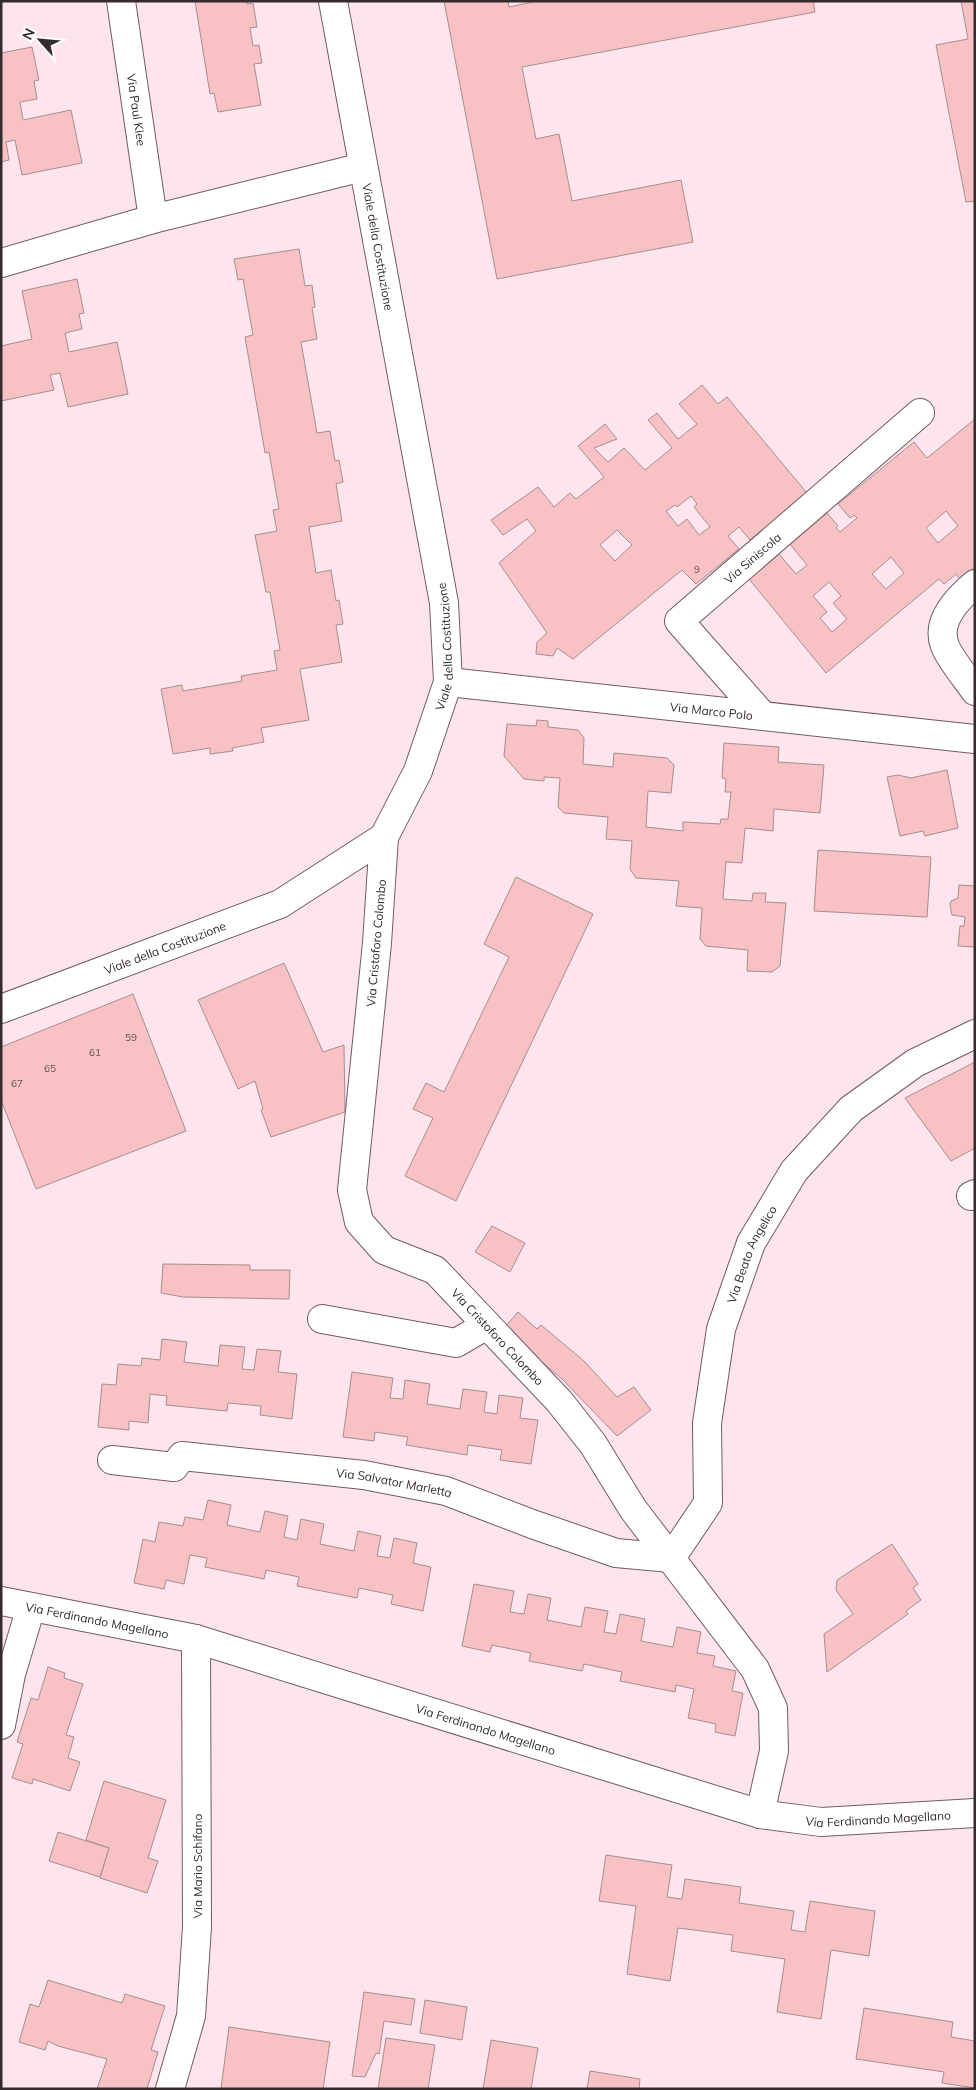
<svg xmlns="http://www.w3.org/2000/svg" width="976" height="2090" viewBox="0 0 976 2090" font-family="Mulish,sans-serif">
  <rect width="100%" height="100%" fill="#fee5ed"/>
  <g fill="#f8c1c3" stroke="#a68e8f" fill-rule="evenodd">
    <path d="M 195,1 L 247,1 L 247,4 L 253,3 L 257,27 L 250,28 L 253,46 L 259,45 L 262,63 L 254,64 L 261,105 L 218,112 L 214,93 L 210,94 Z"/>
    <path d="M 444,1 L 508,1 L 509,7 L 537,1 L 813,1 L 815,12 L 522,67 L 536,139 L 559,134 L 572,201 L 681,180 L 693,242 L 497,279 Z"/>
    <path d="M 961,1 L 975,1 L 975,201 L 966,202 L 936,45 L 968,39 Z"/>
    <path d="M 32,47 L 39,80 L 34,81 L 37,99 L 20,102 L 23,120 L 71,110 L 82,163 L 22,175 L 15,140 L 6,142 L 9,160 L 1,162 L 1,53 Z"/>
    <path d="M 299,249 L 305,286 L 312,285 L 315,307 L 312,308 L 317,339 L 301,342 L 317,433 L 330,431 L 335,461 L 339,460 L 343,482 L 336,484 L 342,521 L 309,527 L 316,573 L 331,570 L 336,601 L 339,600 L 343,624 L 336,625 L 342,662 L 300,669 L 309,720 L 261,728 L 264,742 L 232,748 L 233,751 L 210,754 L 210,748 L 173,754 L 161,689 L 182,685 L 183,691 L 242,681 L 241,676 L 277,670 L 274,651 L 280,650 L 270,592 L 266,592 L 255,535 L 277,531 L 273,510 L 279,509 L 269,452 L 265,453 L 245,337 L 253,335 L 243,279 L 238,280 L 234,259 Z"/>
    <path d="M 77,279 L 84,313 L 79,314 L 82,329 L 65,333 L 69,352 L 117,342 L 128,394 L 68,407 L 60,373 L 50,375 L 54,390 L 1,401 L 1,346 L 32,339 L 22,291 Z"/>
    <path d="M 702,385 L 718,404 L 727,397 L 807,493 L 750,540 L 739,527 L 728,536 L 739,549 L 696,584 L 682,570 L 573,659 L 557,648 L 553,656 L 536,654 L 537,642 L 547,633 L 499,563 L 536,531 L 527,519 L 503,535 L 491,520 L 538,487 L 554,507 L 570,493 L 576,499 L 604,477 L 578,446 L 605,424 L 617,439 L 594,448 L 608,462 L 624,448 L 645,470 L 672,448 L 648,420 L 657,413 L 678,439 L 697,424 L 679,404 ZM 691,496 L 697,504 L 694,507 L 710,527 L 699,535 L 687,519 L 678,526 L 666,511 L 675,505 L 677,507 ZM 617,530 L 632,545 L 615,561 L 600,545 Z"/>
    <path d="M 975,419 L 975,567 L 960,579 L 956,574 L 944,584 L 939,579 L 826,673 L 749,579 L 779,554 L 796,574 L 807,565 L 790,544 L 827,513 L 838,526 L 836,528 L 840,532 L 857,518 L 854,515 L 850,518 L 838,504 L 914,442 L 927,458 ZM 946,511 L 958,526 L 938,543 L 926,528 ZM 891,557 L 904,573 L 886,589 L 872,574 ZM 829,582 L 841,596 L 833,603 L 847,619 L 832,632 L 820,618 L 827,612 L 813,596 Z"/>
    <path d="M 537,720 L 548,721 L 548,727 L 578,730 L 584,738 L 583,764 L 613,767 L 614,753 L 667,758 L 674,765 L 671,793 L 648,791 L 646,827 L 683,831 L 683,822 L 720,824 L 721,819 L 728,819 L 731,792 L 725,792 L 726,779 L 722,778 L 724,743 L 779,747 L 778,762 L 824,765 L 820,813 L 774,809 L 773,831 L 745,828 L 742,863 L 726,862 L 723,899 L 752,901 L 753,893 L 766,893 L 765,902 L 786,903 L 780,966 L 772,972 L 747,971 L 748,950 L 706,946 L 700,939 L 702,908 L 676,906 L 679,881 L 636,878 L 630,869 L 632,841 L 606,839 L 608,817 L 564,813 L 558,807 L 560,778 L 544,777 L 544,781 L 524,779 L 504,756 L 507,724 L 536,726 Z"/>
    <path d="M 947,770 L 958,828 L 925,836 L 923,831 L 900,836 L 887,777 L 898,775 L 911,778 Z"/>
    <path d="M 818,850 L 931,857 L 927,917 L 814,911 Z"/>
    <path d="M 516,877 L 593,914 L 456,1201 L 405,1176 L 433,1118 L 413,1109 L 426,1083 L 444,1092 L 509,957 L 484,944 Z"/>
    <path d="M 959,885 L 975,886 L 975,947 L 958,946 L 960,926 L 964,926 L 965,917 L 952,915 L 950,905 L 951,901 L 958,898 Z"/>
    <path d="M 284,963 L 323,1052 L 344,1045 L 345,1112 L 271,1137 L 261,1110 L 263,1109 L 255,1081 L 238,1089 L 198,1000 Z"/>
    <path d="M 133,994 L 186,1131 L 36,1189 L 1,1100 L 1,1047 Z"/>
    <path d="M 975,1062 L 975,1148 L 951,1161 L 905,1098 Z"/>
    <path d="M 492,1226 L 525,1243 L 510,1272 L 475,1252 Z"/>
    <path d="M 163,1264 L 250,1265 L 250,1270 L 290,1270 L 289,1299 L 183,1297 L 161,1293 Z"/>
    <path d="M 518,1312 L 537,1329 L 541,1325 L 584,1361 L 617,1397 L 634,1387 L 651,1410 L 617,1436 L 562,1379 L 523,1346 L 505,1327 Z"/>
    <path d="M 162,1339 L 187,1342 L 184,1362 L 218,1366 L 220,1345 L 245,1347 L 242,1369 L 254,1370 L 257,1349 L 281,1351 L 278,1372 L 297,1374 L 292,1419 L 260,1415 L 261,1406 L 228,1403 L 227,1411 L 166,1405 L 167,1396 L 150,1394 L 148,1423 L 129,1421 L 129,1430 L 98,1427 L 102,1384 L 116,1385 L 118,1364 L 141,1366 L 142,1358 L 160,1360 Z"/>
    <path d="M 352,1372 L 393,1378 L 390,1398 L 403,1399 L 405,1380 L 430,1384 L 427,1404 L 460,1409 L 463,1389 L 487,1392 L 484,1412 L 497,1414 L 499,1395 L 523,1398 L 520,1418 L 538,1420 L 531,1464 L 500,1460 L 502,1450 L 468,1445 L 467,1455 L 406,1445 L 408,1437 L 375,1432 L 374,1441 L 343,1437 Z"/>
    <path d="M 208,1500 L 231,1505 L 227,1525 L 260,1532 L 265,1511 L 288,1516 L 284,1537 L 297,1540 L 301,1519 L 324,1524 L 320,1544 L 354,1551 L 358,1531 L 381,1536 L 377,1556 L 390,1558 L 394,1538 L 417,1543 L 413,1563 L 431,1567 L 423,1611 L 391,1604 L 393,1595 L 359,1588 L 357,1598 L 297,1586 L 299,1577 L 266,1570 L 264,1579 L 205,1567 L 207,1558 L 190,1555 L 184,1584 L 166,1580 L 164,1589 L 134,1583 L 143,1539 L 155,1542 L 159,1522 L 183,1526 L 185,1517 L 203,1520 Z"/>
    <path d="M 892,1544 L 918,1584 L 913,1588 L 921,1600 L 906,1611 L 908,1614 L 827,1672 L 824,1634 L 853,1614 L 836,1590 L 837,1580 Z"/>
    <path d="M 474,1584 L 514,1591 L 510,1612 L 524,1614 L 528,1594 L 551,1598 L 547,1620 L 581,1627 L 585,1607 L 608,1611 L 604,1632 L 616,1634 L 620,1614 L 645,1619 L 641,1641 L 673,1647 L 677,1627 L 701,1632 L 697,1653 L 715,1656 L 713,1666 L 736,1671 L 732,1691 L 743,1693 L 735,1736 L 715,1732 L 716,1724 L 688,1718 L 694,1689 L 676,1685 L 675,1692 L 620,1681 L 622,1672 L 584,1664 L 582,1671 L 529,1661 L 531,1653 L 492,1645 L 490,1652 L 462,1646 Z"/>
    <path d="M 48,1667 L 65,1673 L 64,1678 L 83,1684 L 66,1735 L 74,1737 L 68,1758 L 80,1762 L 70,1791 L 33,1779 L 32,1784 L 12,1778 L 23,1744 L 17,1742 L 31,1698 L 38,1700 Z"/>
    <path d="M 104,1781 L 166,1800 L 148,1858 L 158,1861 L 147,1893 L 100,1878 L 109,1848 L 86,1840 Z"/>
    <path d="M 58,1832 L 109,1848 L 100,1877 L 49,1861 Z"/>
    <path d="M 606,1855 L 672,1865 L 667,1897 L 682,1899 L 685,1879 L 741,1887 L 739,1903 L 794,1911 L 791,1930 L 805,1932 L 810,1901 L 875,1911 L 869,1956 L 831,1950 L 821,2019 L 777,2012 L 785,1959 L 731,1951 L 733,1935 L 678,1928 L 670,1981 L 627,1974 L 636,1906 L 599,1901 Z"/>
    <path d="M 48,1980 L 122,2003 L 125,1994 L 165,2006 L 151,2050 L 158,2052 L 147,2089 L 97,2089 L 107,2059 L 58,2046 L 48,2041 L 45,2050 L 19,2042 L 30,2004 L 39,2007 Z"/>
    <path d="M 364,1992 L 415,1999 L 411,2025 L 384,2021 L 379,2054 L 376,2053 L 365,2077 L 352,2076 Z"/>
    <path d="M 425,2000 L 467,2007 L 462,2040 L 420,2033 Z"/>
    <path d="M 864,2008 L 953,2022 L 951,2037 L 975,2041 L 975,2088 L 942,2083 L 944,2072 L 856,2059 Z"/>
    <path d="M 229,2027 L 330,2042 L 323,2089 L 221,2089 Z"/>
    <path d="M 386,2038 L 435,2045 L 428,2089 L 378,2089 Z"/>
    <path d="M 491,2040 L 538,2048 L 531,2089 L 483,2089 Z"/>
    <path d="M 590,2071 L 640,2079 L 639,2089 L 587,2089 Z"/>
  </g>
  <g fill="none" stroke-linecap="round" stroke-linejoin="round">
    <g stroke="#715c63" stroke-width="30">
      <g id="minor">
        <path id="s1" d="M 121,1 L 153,219"/>
        <path d="M 1,263 L 153,219 L 363,167"/>
        <path d="M 975,584 C 958,598 935,621 945,646 C 950,659 967,679 975,691"/>
        <path id="s2" d="M 448,682 L 975,739"/>
        <path id="s3" d="M 762,715 L 679,621 L 920,413"/>
        <path id="s4" d="M 384,837 L 377,943 L 352,1190 L 359,1222 L 384,1250 L 435,1270 L 559,1401 L 593,1444 L 633,1509 L 755,1669 L 773,1708 L 774,1751 L 760,1814"/>
        <path id="s5" d="M 1,1009 L 280,904 L 384,837 L 418,771 L 448,682 L 444,603 L 333,1"/>
        <path d="M 971,1196 L 975,1194"/>
        <path d="M 322,1319 L 456,1343 L 487,1325"/>
        <path id="s6" d="M 112,1460 L 174,1467 L 182,1456 L 364,1475 L 446,1491 L 532,1524 L 616,1553 L 671,1558 L 708,1503 L 707,1423 L 721,1329 L 751,1243 L 794,1171 L 851,1109 L 915,1063 L 975,1034"/>
        <path id="s7" d="M 1,1601 L 196,1639 L 760,1814 L 821,1822 L 975,1813"/>
        <path d="M 1,1725 L 11,1674 L 31,1607"/>
        <path d="M 170,2089 L 191,2016 L 197,1927 L 196,1639"/>
      </g>
    </g>
    <use href="#minor" stroke="#fff" stroke-width="28"/>
  </g>
  <g text-anchor="middle" dominant-baseline="central" stroke-width="4" stroke-linejoin="round" paint-order="stroke">
    <g font-size="10" fill="#655052">
      <text x="697" y="569">9</text>
      <text x="131" y="1037">59</text>
      <text x="95" y="1052">61</text>
      <text x="50" y="1068">65</text>
      <text x="17" y="1083">67</text>
    </g>
    <g font-size="12" fill="#342b2d" stroke="#fff">
      <text stroke="none"><textPath href="#s1" startOffset="110">Via Paul Klee</textPath></text>
      <text transform="translate(378 247) rotate(80)">Viale della Costituzione</text>
      <text stroke="none"><textPath href="#s3" startOffset="222">Via Siniscola</textPath></text>
      <text stroke="none"><textPath href="#s5" startOffset="625">Viale della Costituzione</textPath></text>
      <text stroke="none"><textPath href="#s2" startOffset="265">Via Marco Polo</textPath></text>
      <text transform="translate(376 943) rotate(-85)">Via Cristoforo Colombo</text>
      <text stroke="none"><textPath href="#s5" startOffset="175">Viale della Costituzione</textPath></text>
      <text stroke="none"><textPath href="#s6" startOffset="901">Via Beato Angelico</textPath></text>
      <text stroke="none"><textPath href="#s4" startOffset="571">Via Cristoforo Colombo</textPath></text>
      <text stroke="none"><textPath href="#s6" startOffset="290">Via Salvator Marletta</textPath></text>
      <text stroke="none"><textPath href="#s7" startOffset="98">Via Ferdinando Magellano</textPath></text>
      <text stroke="none"><textPath href="#s7" startOffset="502">Via Ferdinando Magellano</textPath></text>
      <text stroke="none"><textPath href="#s7" startOffset="908">Via Ferdinando Magellano</textPath></text>
      <text transform="translate(197 1866) rotate(-90)">Via Mario Schifano</text>
    </g>
  </g>
  <rect width="976" height="2090" fill="none" stroke="#342b2d" stroke-width="5"/>
  <g transform="translate(40 40) rotate(297)" stroke="#ffffff" stroke-width="4" paint-order="stroke">
  <path d="M0-4L9 19L0 12L-9 19Z" fill="#342b2d"/>
  <text y="-8" font-size="14" font-weight="bold" text-anchor="middle" fill="#342b2d">N</text>
  </g>
</svg>
